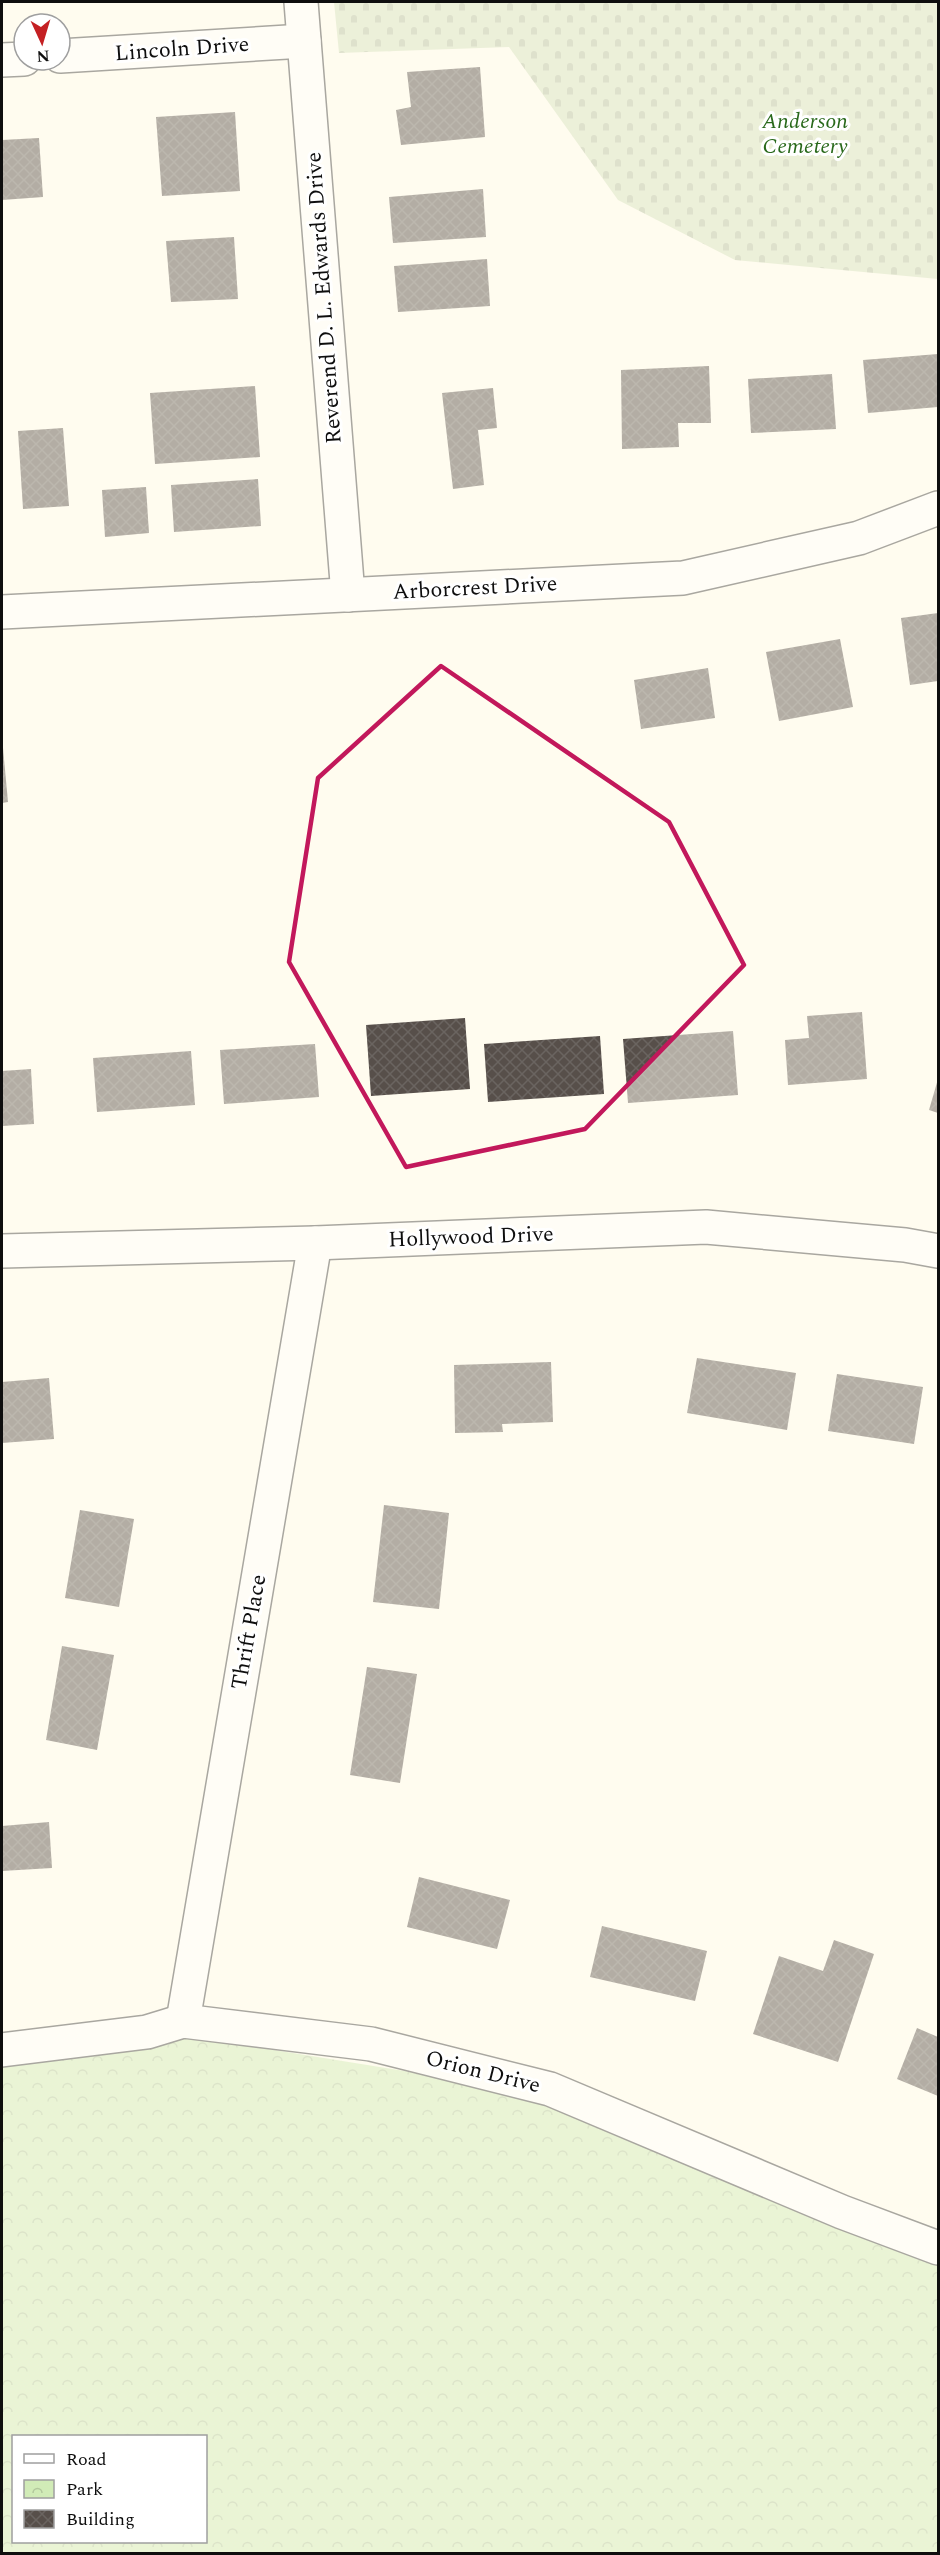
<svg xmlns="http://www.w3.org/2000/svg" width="940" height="2555" viewBox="0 0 940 2555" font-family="Spectral,serif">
  <defs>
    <pattern id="cemetery-stones" width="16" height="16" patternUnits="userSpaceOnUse" patternTransform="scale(1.5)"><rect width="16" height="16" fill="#d6e2bf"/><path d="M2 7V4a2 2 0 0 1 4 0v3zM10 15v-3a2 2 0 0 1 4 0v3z" fill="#b6c1a3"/></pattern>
    <pattern id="park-crowns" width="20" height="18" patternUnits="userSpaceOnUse" patternTransform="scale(1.5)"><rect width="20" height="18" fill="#d1ebb7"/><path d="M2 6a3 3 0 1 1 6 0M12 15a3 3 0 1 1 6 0" fill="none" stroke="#b2c89c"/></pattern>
    <pattern id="building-cross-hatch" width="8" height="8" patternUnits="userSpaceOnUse" patternTransform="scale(1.5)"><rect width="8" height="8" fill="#574f4a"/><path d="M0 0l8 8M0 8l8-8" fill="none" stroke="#6a6460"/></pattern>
  </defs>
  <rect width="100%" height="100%" fill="#fffcef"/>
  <path fill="url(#cemetery-stones)" d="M 334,2 L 938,2 L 938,279 L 735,260 L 618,200 L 509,47 L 339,53 Z"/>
  <path fill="url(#park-crowns)" fill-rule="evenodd" d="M 194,2037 L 616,2105 L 938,2242 L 938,2553 L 2,2554 L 2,2051 ZM 14,2436 L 206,2436 L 206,2542 L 14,2542 Z"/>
  <g fill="url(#building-cross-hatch)">
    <path d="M 480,67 L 485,137 L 401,145 L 396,110 L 411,107 L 407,72 Z"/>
    <path d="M 235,112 L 240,191 L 162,196 L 156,117 Z"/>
    <path d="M 39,138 L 43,197 L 2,200 L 2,140 Z"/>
    <path d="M 483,189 L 486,237 L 393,243 L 389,197 Z"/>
    <path d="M 234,237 L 238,299 L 171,302 L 166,241 Z"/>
    <path d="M 487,259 L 490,306 L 398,312 L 394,266 Z"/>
    <path d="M 938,354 L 938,407 L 868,413 L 863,360 Z"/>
    <path d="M 709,366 L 711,423 L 678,423 L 679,447 L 622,449 L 621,370 Z"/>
    <path d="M 832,374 L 836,429 L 751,433 L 748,379 Z"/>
    <path d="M 255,386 L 260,457 L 155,464 L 150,393 Z"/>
    <path d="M 493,388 L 497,428 L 478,430 L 484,485 L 453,489 L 442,393 Z"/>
    <path d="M 63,428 L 69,506 L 23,509 L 18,431 Z"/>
    <path d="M 258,479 L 261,526 L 174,532 L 171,485 Z"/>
    <path d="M 146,487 L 149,533 L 105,537 L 102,490 Z"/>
    <path d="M 938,613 L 938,681 L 910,685 L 901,618 Z"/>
    <path d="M 840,639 L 853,707 L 779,721 L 766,652 Z"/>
    <path d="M 708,668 L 715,718 L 641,729 L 634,680 Z"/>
    <path d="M 2,737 L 8,802 L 2,803 Z"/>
    <path d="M 862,1012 L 867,1079 L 788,1085 L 785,1040 L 809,1038 L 807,1016 Z"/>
    <path d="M 465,1018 L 470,1089 L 371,1096 L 366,1025 Z"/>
    <path d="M 733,1031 L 738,1095 L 628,1103 L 623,1039 Z"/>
    <path d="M 600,1036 L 604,1094 L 488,1102 L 484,1044 Z"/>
    <path d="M 315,1044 L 319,1097 L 224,1104 L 220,1050 Z"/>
    <path d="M 191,1051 L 195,1105 L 97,1112 L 93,1058 Z"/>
    <path d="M 31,1069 L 34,1124 L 2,1126 L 2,1071 Z"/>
    <path d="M 938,1079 L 938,1113 L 929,1110 Z"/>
    <path d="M 697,1358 L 796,1373 L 787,1430 L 687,1413 Z"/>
    <path d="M 551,1362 L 553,1422 L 502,1424 L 503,1432 L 455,1433 L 454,1365 Z"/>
    <path d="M 837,1374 L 923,1387 L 914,1444 L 828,1431 Z"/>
    <path d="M 49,1378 L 54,1439 L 2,1443 L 2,1382 Z"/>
    <path d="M 384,1505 L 449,1513 L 439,1609 L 373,1602 Z"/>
    <path d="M 80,1510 L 134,1519 L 119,1607 L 65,1598 Z"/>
    <path d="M 62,1646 L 114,1655 L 97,1750 L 46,1740 Z"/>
    <path d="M 367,1667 L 417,1674 L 400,1783 L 350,1775 Z"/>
    <path d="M 49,1822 L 52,1868 L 2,1871 L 2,1826 Z"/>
    <path d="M 419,1877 L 510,1900 L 497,1949 L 407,1927 Z"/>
    <path d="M 602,1926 L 707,1951 L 695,2001 L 590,1977 Z"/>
    <path d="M 834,1940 L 874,1954 L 838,2062 L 753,2034 L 779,1956 L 823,1971 Z"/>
    <path d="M 917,2028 L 938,2037 L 938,2096 L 897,2079 Z"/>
  </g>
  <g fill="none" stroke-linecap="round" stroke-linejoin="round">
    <g stroke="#414141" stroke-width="36">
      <g id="minor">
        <path d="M 301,2 L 348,595"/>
        <path d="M 60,56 L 304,41"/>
        <path d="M 2,60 L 24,59"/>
        <path d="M 2,612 L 683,578 L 859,538 L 938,508"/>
        <path d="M 2,1251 L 315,1243 L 706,1227 L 905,1245 L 938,1251"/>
        <path d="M 183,2021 L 315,1243"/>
        <path d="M 2,2050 L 147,2032 L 183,2021 L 371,2044 L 550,2089 L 842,2212 L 938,2248"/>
      </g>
    </g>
    <use href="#minor" stroke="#fff" stroke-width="33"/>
  </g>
  <path d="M0 0H940V2555H0ZM 441,666 L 669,822 L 744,965 L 585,1129 L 406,1167 L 289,962 L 318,778 Z" fill="#fffcef" fill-opacity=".55" fill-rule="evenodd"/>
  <path fill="none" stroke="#c2185b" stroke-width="4.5" stroke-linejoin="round" d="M 441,666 L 669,822 L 744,965 L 585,1129 L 406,1167 L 289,962 L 318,778 Z"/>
  <g text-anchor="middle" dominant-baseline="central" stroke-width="6" stroke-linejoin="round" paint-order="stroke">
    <g font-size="22" fill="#0e0e0e" stroke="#fff">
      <text transform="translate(182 49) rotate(-4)">Lincoln Drive</text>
      <text transform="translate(324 298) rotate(-94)">Reverend D. L. Edwards Drive</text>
      <text transform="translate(475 588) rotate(-3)">Arborcrest Drive</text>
      <text transform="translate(471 1237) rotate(-2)">Hollywood Drive</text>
      <text transform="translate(249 1632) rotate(-80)">Thrift Place</text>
      <text transform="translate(483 2072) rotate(14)">Orion Drive</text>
    </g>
    <g font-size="22" font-style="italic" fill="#29691b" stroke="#fff">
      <text x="805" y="121">Anderson<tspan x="805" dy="25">Cemetery</tspan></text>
    </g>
  </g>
  <rect width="940" height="2555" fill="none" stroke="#0e0e0e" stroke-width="6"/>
  <rect x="12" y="2435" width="195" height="108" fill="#ffffff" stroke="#9f9f9f" stroke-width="1.5"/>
  <rect x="24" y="2454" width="30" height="9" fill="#ffffff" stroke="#9f9f9f" stroke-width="1.5"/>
  <text x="66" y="2465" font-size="18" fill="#0e0e0e">Road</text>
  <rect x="24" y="2480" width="30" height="18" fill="url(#park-crowns)" stroke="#9f9f9f" stroke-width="1.5"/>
  <text x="66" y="2495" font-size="18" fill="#0e0e0e">Park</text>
  <rect x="24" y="2510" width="30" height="18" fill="url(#building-cross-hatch)" stroke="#9f9f9f" stroke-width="1.5"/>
  <text x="66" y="2525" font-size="18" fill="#0e0e0e">Building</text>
  <g transform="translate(42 42) rotate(176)"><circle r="28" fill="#ffffff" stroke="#9f9f9f" stroke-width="1.5"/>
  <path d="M0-4.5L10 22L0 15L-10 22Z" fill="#c42023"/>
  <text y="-9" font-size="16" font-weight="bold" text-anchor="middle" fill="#0e0e0e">N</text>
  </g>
</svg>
